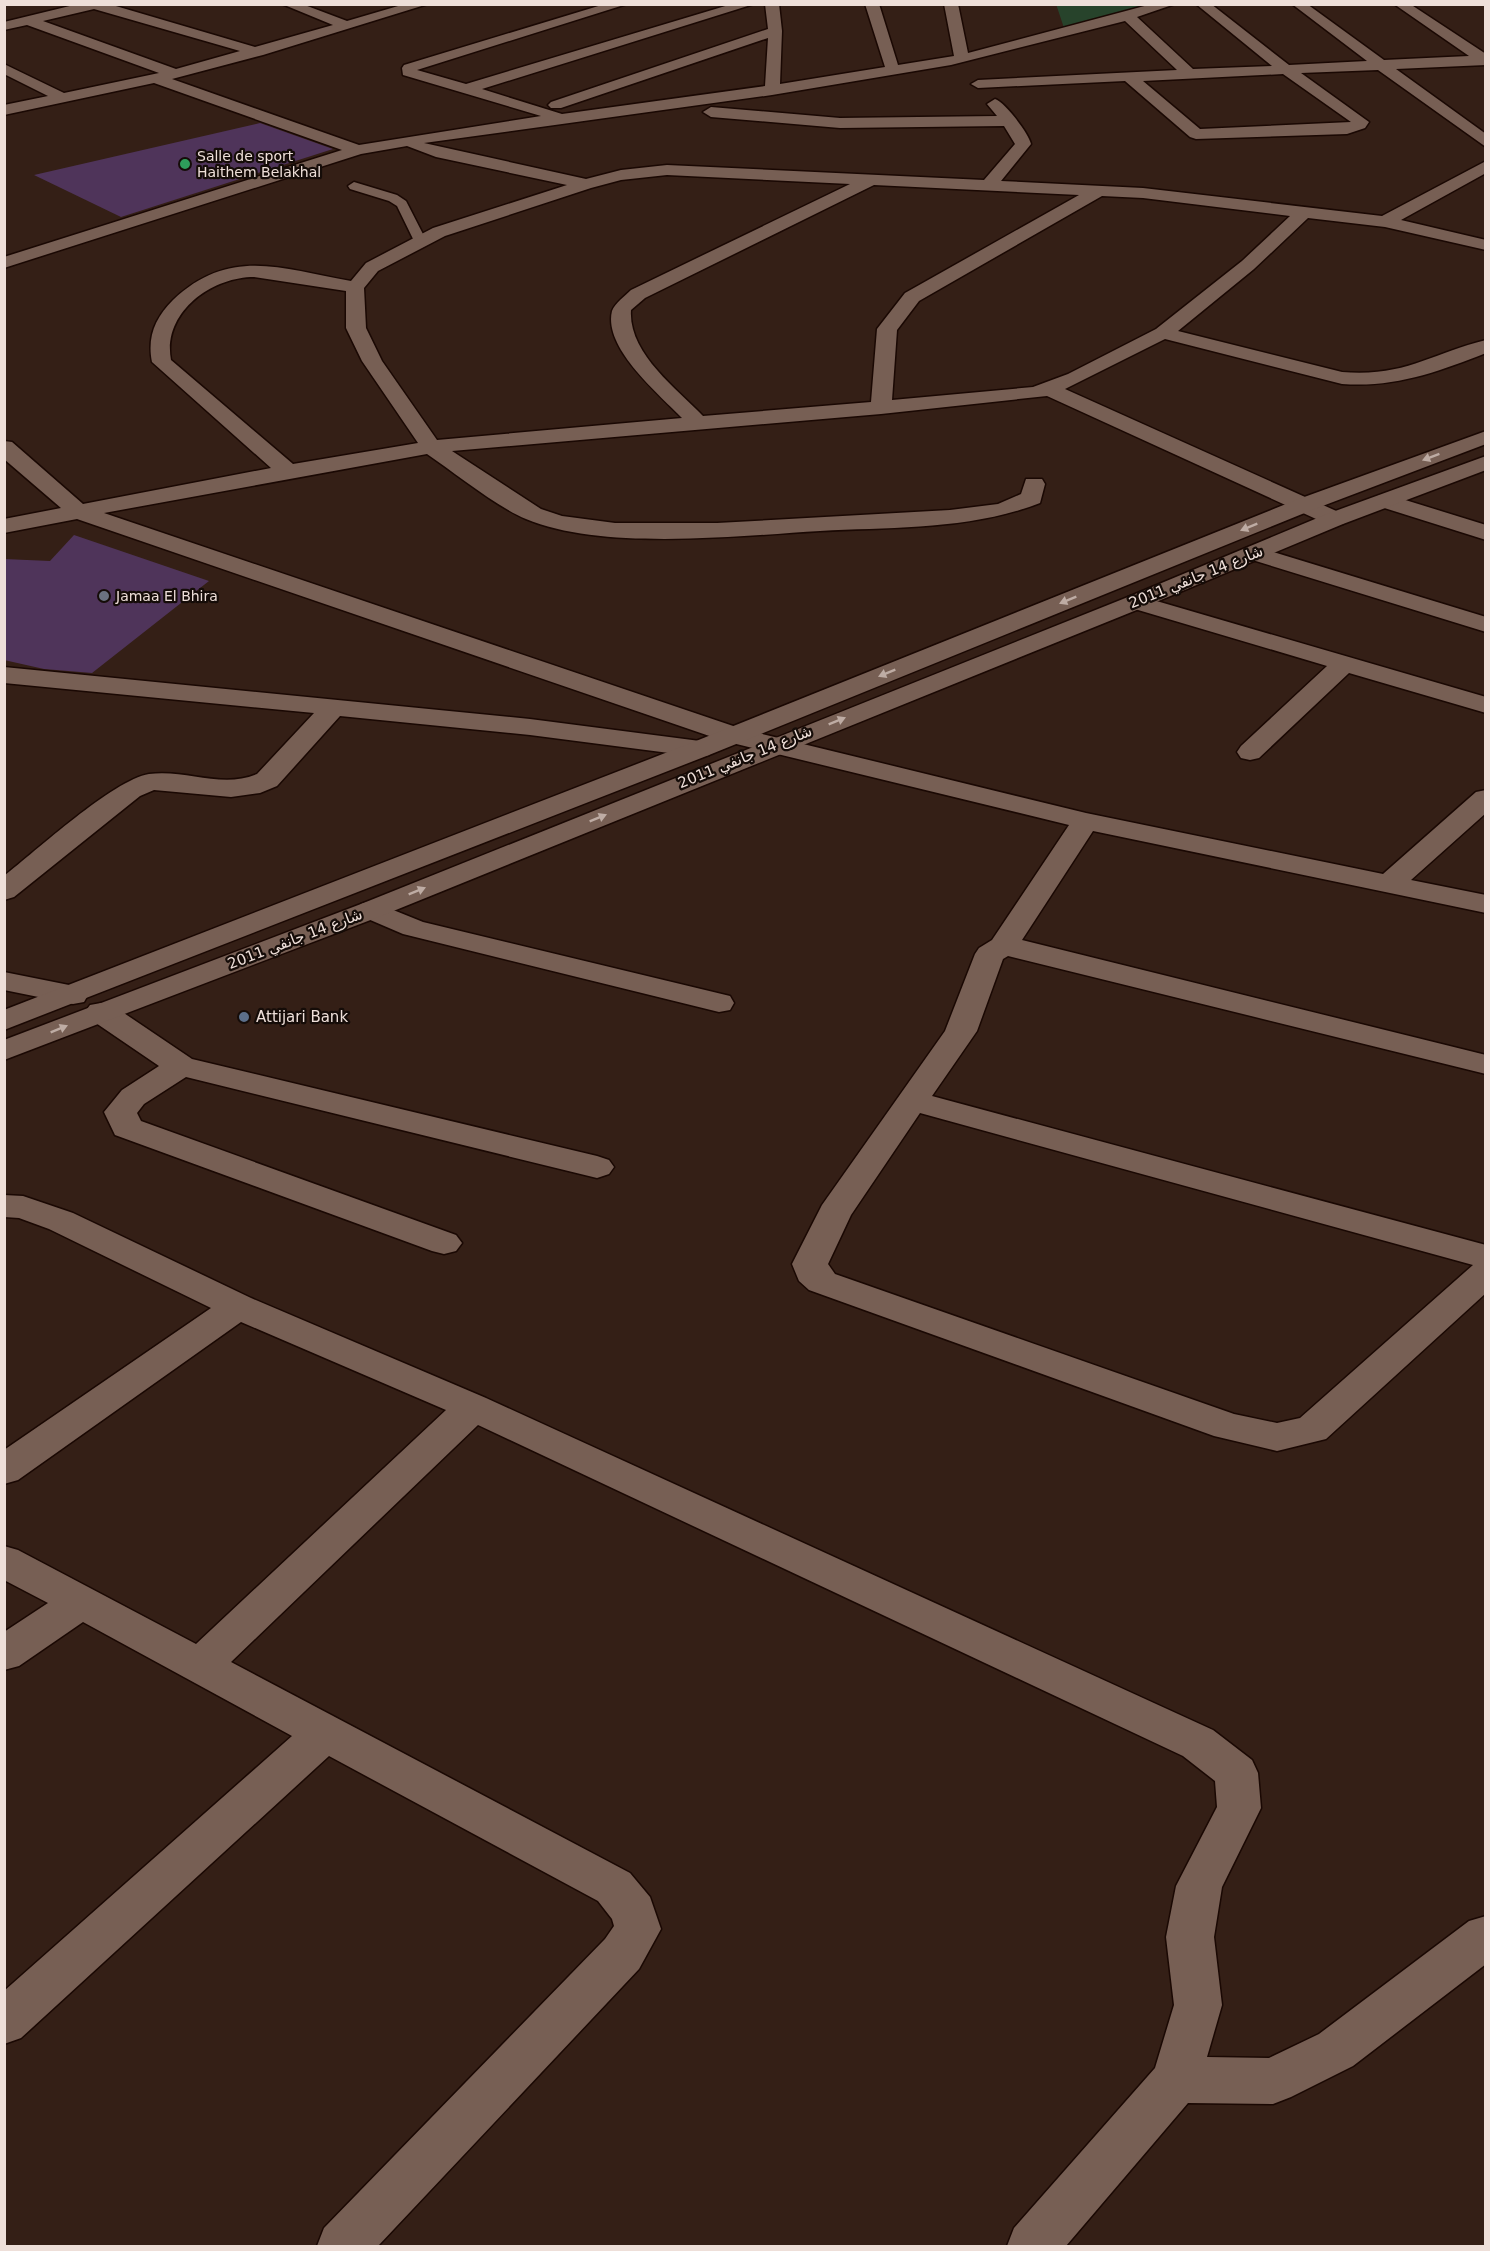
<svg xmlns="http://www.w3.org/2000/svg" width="1490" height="2251" viewBox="0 0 1490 2251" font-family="'DejaVu Sans',Vazirmatn,sans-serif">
  <rect width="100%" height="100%" fill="#341f16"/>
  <path fill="#27432b" d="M 1056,4 L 1154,5 L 1064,28 Z"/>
  <g fill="#4f345a">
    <path d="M 260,123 L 333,149 L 121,217 L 34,175 Z"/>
    <path d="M 74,535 L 209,581 L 92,673 L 44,669 L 4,660 L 4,559 L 50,561 Z"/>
  </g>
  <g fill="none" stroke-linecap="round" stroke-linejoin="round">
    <g stroke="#1a0803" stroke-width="3">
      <path id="service" d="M 354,182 L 397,195 L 406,201 L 426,240 L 425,243 L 415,243 L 397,206 L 389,201 L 350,189 L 348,186 Z"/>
    </g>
    <g stroke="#1a0803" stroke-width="3">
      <g id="minor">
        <path d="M 78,4 L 109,4 L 255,47 L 333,25 L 282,4 L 302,4 L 347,21 L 405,4 L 428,4 L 263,55 L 172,79 L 359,145 L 541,116 L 403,75 L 402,68 L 404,65 L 605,4 L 627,4 L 417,70 L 466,84 L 732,4 L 754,4 L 482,89 L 562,114 L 765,86 L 768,38 L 561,108 L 551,108 L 548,105 L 551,102 L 768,29 L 765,4 L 779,4 L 782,31 L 780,84 L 885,67 L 865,4 L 879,4 L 898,65 L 954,56 L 944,4 L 958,4 L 968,53 L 1152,4 L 1175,4 L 1137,17 L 1193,69 L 1272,66 L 1196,4 L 1211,4 L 1289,65 L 1367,61 L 1292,4 L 1307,4 L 1384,60 L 1469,56 L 1394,4 L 1410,4 L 1486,54 L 1486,65 L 1396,69 L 1486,134 L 1486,147 L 1378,70 L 1301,73 L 1369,122 L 1365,128 L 1347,134 L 1196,139 L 1190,137 L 1125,81 L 978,88 L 971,84 L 978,80 L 1177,70 L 1125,21 L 951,65 L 772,95 L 424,143 L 586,179 L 621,170 L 667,165 L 984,180 L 1015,144 L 1004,126 L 840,128 L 711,117 L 703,112 L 711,107 L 840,118 L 997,116 L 987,104 L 995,99 C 1005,102 1029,134 1031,144 L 1001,181 L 1143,188 L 1382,216 L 1486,161 L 1486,173 L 1401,220 L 1486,240 L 1486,250 L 1385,227 L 1308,218 L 1254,269 L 1178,331 L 1342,372 C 1406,377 1429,354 1486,340 L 1486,353 C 1438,372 1394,388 1342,384 L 1165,339 L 1065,389 L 1343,514 L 1346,519 L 1343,524 L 1327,524 L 1047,396 L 881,414 L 452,451 L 541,509 L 562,516 L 615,523 L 717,523 L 950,510 L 998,504 L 1021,494 L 1026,479 L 1042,479 L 1045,484 L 1040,503 C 971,530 893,527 820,531 C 738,536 602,551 526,519 C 497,507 455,473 427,454 L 104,513 L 742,729 L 1086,813 L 1383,874 L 1476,792 L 1486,790 L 1486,813 L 1411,880 L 1486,895 L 1486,913 L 1093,831 L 1022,940 L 1486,1055 L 1486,1074 L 1008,956 L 1003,959 L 977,1031 L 932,1096 L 1486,1245 L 1486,1293 L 1326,1439 L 1277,1451 L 1214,1436 L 809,1290 L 799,1281 L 792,1264 L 822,1205 L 945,1031 L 975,954 L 979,948 L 992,940 L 1069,825 L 724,741 L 77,519 L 4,533 L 4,519 L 61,508 L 4,459 L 4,441 L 12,442 L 83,504 L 271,468 L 152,362 C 147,337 155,318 173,300 C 230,246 282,269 351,281 L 366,263 L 433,228 L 567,185 L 436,157 L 407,146 L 361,154 L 4,268 L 4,257 L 342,150 L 154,83 L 4,115 L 4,105 L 48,96 L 4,74 L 4,64 L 64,93 L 159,73 L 27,25 L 4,30 L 4,22 ZM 94,9 L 240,51 L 176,69 L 43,21 ZM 1283,74 L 1351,122 L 1200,129 L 1143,81 ZM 667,175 L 850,184 L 631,290 C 625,296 615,303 612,311 C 603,348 659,394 682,418 L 437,440 L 382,361 L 366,328 L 364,288 L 378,271 L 445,236 L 591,188 L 621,180 ZM 874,185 L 1079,195 L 905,293 L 877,329 L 871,402 L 703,416 C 676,388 628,353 631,310 L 645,298 ZM 1102,196 L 1143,198 L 1290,216 L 1242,261 L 1156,329 L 1068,374 L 1033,387 L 892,400 L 897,330 L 919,301 ZM 254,277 L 346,291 L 346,328 L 362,361 L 418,443 L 293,464 L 171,360 C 162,313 211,277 254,277 ZM 920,1113 L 1473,1265 L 1300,1418 L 1277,1423 L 1234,1414 L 835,1274 L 828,1264 L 851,1215 Z"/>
        <path d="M 1386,494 L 1486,525 L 1486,540 L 1378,506 L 1375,501 L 1378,496 Z"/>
        <path d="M 1254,546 L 1486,617 L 1486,632 L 1246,558 L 1242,553 L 1246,548 Z"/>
        <path d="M 1136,595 L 1486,697 L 1486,713 L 1349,673 L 1259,758 L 1250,760 L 1241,758 L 1237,752 L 1241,746 L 1327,666 L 1128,607 L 1124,602 L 1128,597 Z"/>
        <path d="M 4,667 L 530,719 L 700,741 L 709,743 L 713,749 L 709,755 L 700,757 L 530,735 L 340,716 L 277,786 L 260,793 L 231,797 L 154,790 L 140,796 L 14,897 L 4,900 L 4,876 C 36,851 113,780 149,774 C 186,769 222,789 257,774 L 314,713 L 4,683 Z"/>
        <path d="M 371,901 L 423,922 L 730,996 L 734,1003 L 730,1010 L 719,1012 L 403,934 L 361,916 L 356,910 L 361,904 Z"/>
        <path d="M 4,972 L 84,988 L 88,995 L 84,1002 L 73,1004 L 4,990 Z"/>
        <path d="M 101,1003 L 112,1005 L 192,1059 L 597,1156 L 609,1160 L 614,1167 L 609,1174 L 597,1178 L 186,1077 L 144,1104 L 137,1113 L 141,1121 L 456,1235 L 462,1243 L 456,1251 L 444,1254 L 432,1251 L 115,1135 L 104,1112 L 122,1090 L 159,1066 L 90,1019 L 85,1012 L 90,1005 Z"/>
        <path d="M 4,1195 L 23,1196 L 73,1213 L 251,1298 L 486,1398 L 1213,1730 L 1252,1760 L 1258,1773 L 1261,1808 L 1222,1887 L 1214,1937 L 1222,2005 L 1207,2057 L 1269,2058 L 1319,2034 L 1469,1921 L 1486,1916 L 1486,1964 L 1353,2066 L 1291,2097 L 1273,2104 L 1188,2103 L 1066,2246 L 1007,2246 L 1014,2228 L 1155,2068 L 1174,2005 L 1166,1937 L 1176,1886 L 1217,1807 L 1215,1781 L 1183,1756 L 478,1425 L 231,1662 L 630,1873 L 650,1897 L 661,1929 L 639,1969 L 378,2246 L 317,2246 L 324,2228 L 605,1939 L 614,1926 L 612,1919 L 598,1901 L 329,1756 L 21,2038 L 4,2044 L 4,1991 L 292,1736 L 83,1622 L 19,1666 L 4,1670 L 4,1632 L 48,1603 L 4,1580 L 4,1546 L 18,1550 L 196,1644 L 446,1410 L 241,1322 L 18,1480 L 4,1484 L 4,1450 L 211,1308 L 49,1229 L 19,1218 L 4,1217 Z"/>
      </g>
    </g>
    <g stroke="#1a0803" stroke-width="3">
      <g id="secondary">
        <path d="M 1486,431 L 1486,444 L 1312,510 L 709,755 L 4,1030 L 4,1010 L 691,743 L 1296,500 Z"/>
        <path d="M 1486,456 L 1486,470 L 1343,524 L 1144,607 L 381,916 L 4,1060 L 4,1040 L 361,904 L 1128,597 L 1327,514 Z"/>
      </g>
    </g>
    <use href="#service" fill="#775f54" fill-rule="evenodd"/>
    <use href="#minor" fill="#775f54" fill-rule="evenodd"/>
    <use href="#secondary" fill="#775f54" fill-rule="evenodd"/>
  </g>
  <defs><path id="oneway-solid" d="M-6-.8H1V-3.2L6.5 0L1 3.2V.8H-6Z" transform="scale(1.5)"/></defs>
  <g fill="#beaca4">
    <use href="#oneway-solid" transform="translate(1431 457) rotate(159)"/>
    <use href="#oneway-solid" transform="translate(1249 527) rotate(158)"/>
    <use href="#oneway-solid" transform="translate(1068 600) rotate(158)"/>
    <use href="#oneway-solid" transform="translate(887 673) rotate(158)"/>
    <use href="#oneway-solid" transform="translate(837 721) rotate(-22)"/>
    <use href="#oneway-solid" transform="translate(598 818) rotate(-22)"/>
    <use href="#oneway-solid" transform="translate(417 891) rotate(-22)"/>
    <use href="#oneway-solid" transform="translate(59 1029) rotate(-22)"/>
  </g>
  <circle fill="#2e9e5b" stroke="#150c08" stroke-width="2" cx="185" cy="164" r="6"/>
  <circle fill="#6b7280" stroke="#150c08" stroke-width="2" cx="104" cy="596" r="6"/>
  <circle fill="#5c6f8a" stroke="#150c08" stroke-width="2" cx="244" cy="1017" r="6"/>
  <g text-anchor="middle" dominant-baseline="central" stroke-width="4.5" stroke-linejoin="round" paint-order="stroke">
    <g font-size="14" fill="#eedfd9" stroke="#150c08" text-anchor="start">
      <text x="197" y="156">Salle de sport<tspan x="197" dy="16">Haithem Belakhal</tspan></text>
      <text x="116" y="596">Jamaa El Bhira</text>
    </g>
    <g font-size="15" fill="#eedfd9" stroke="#150c08">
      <text transform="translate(1196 577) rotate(-22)">شارع 14 جانفي 2011</text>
      <text transform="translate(745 757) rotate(-22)">شارع 14 جانفي 2011</text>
      <text transform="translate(295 939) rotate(-21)">شارع 14 جانفي 2011</text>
    </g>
    <g font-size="15" fill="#eedfd9" stroke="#150c08" text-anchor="start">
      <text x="256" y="1017">Attijari Bank</text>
    </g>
  </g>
  <rect width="1490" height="2251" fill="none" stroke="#eedfd9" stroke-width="12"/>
</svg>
